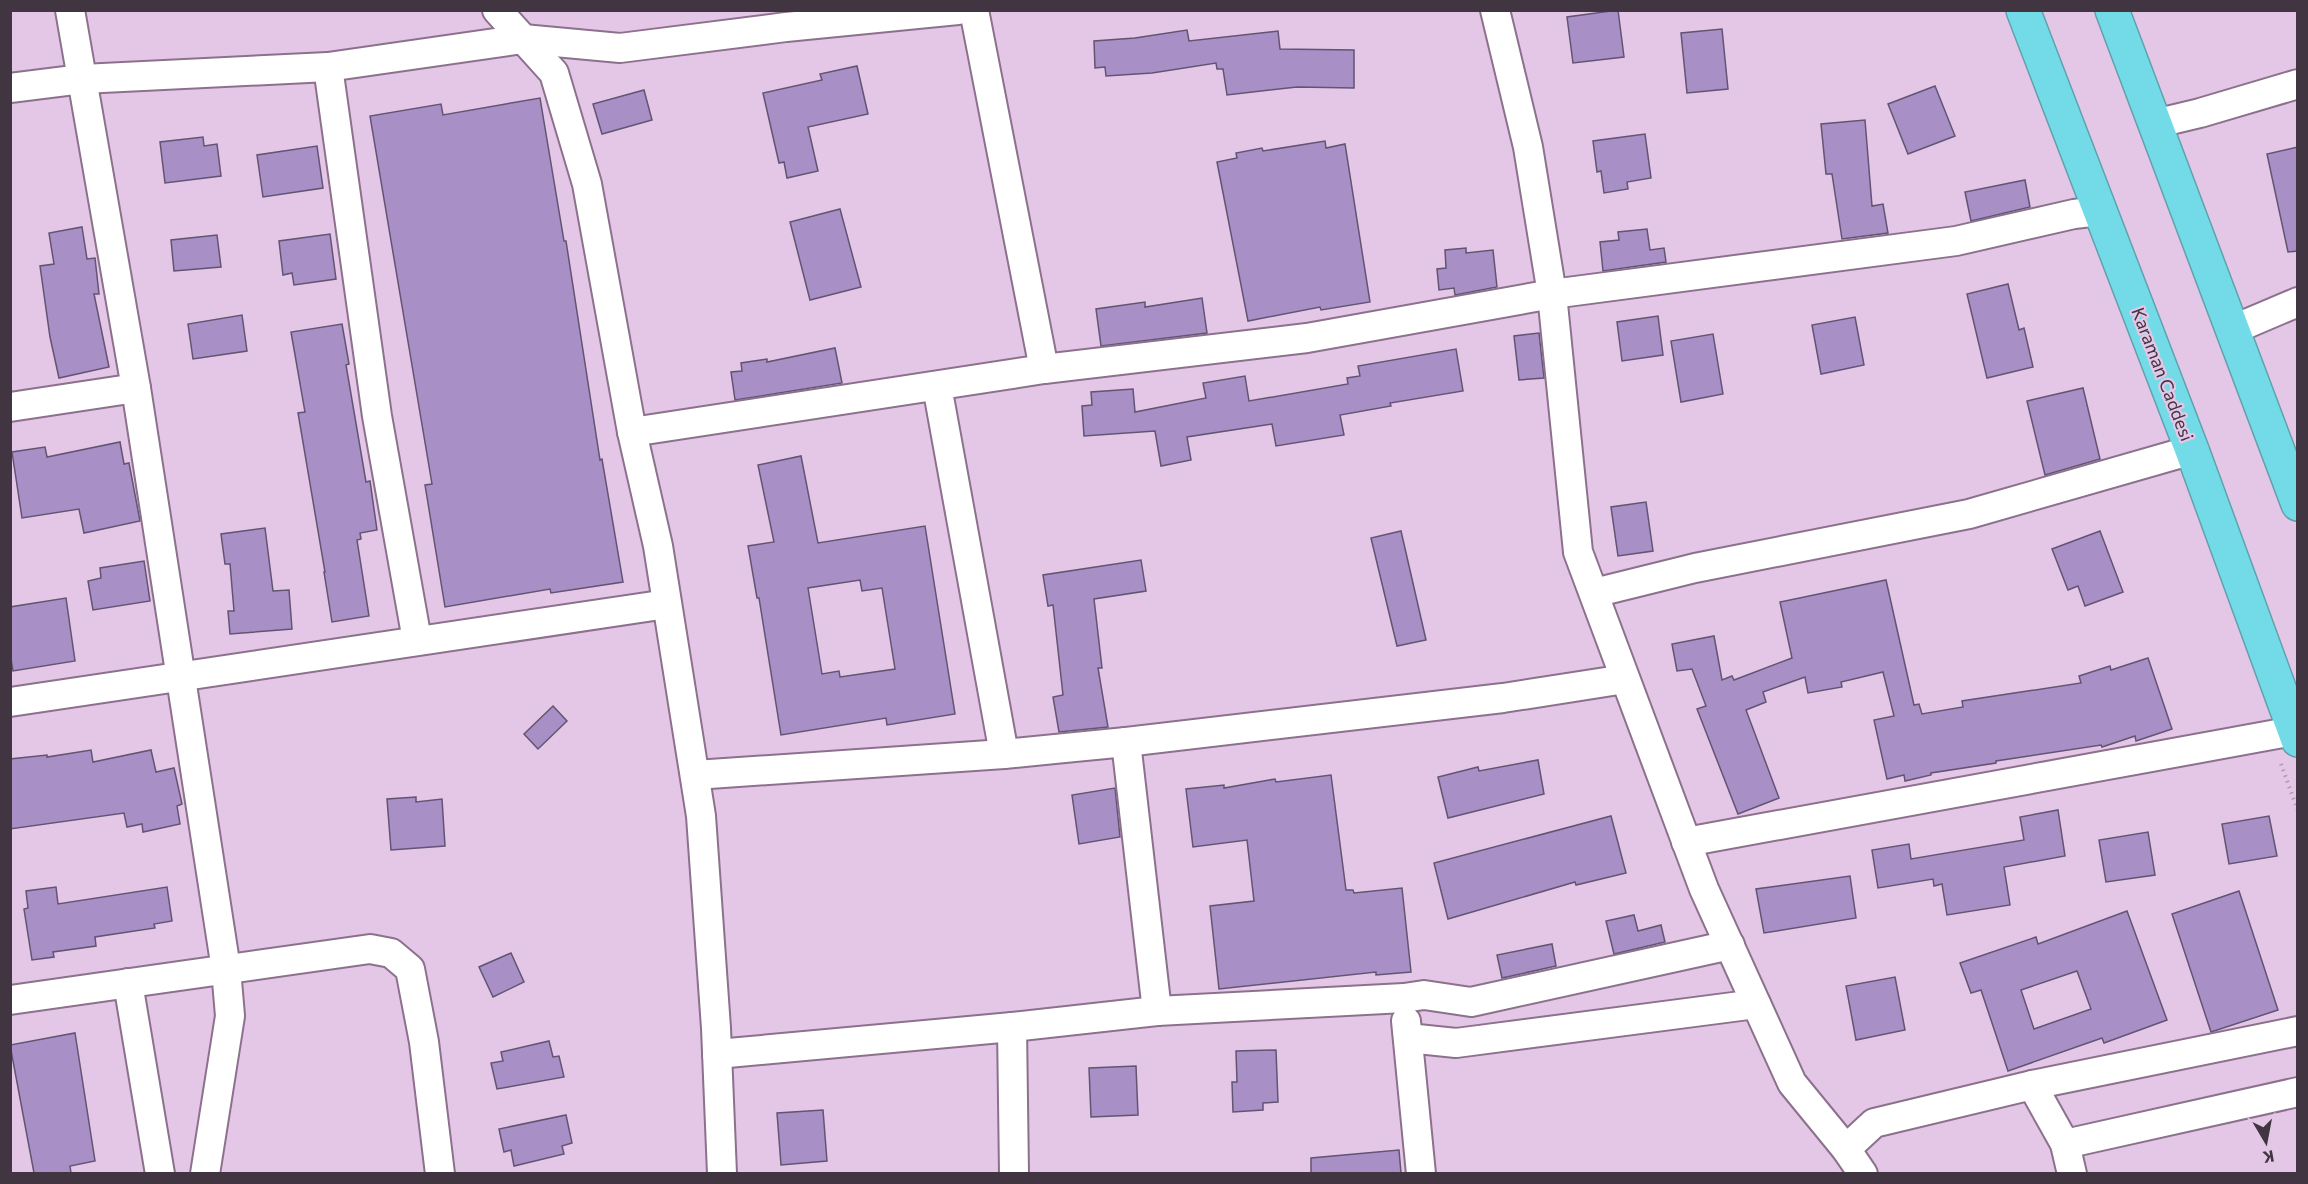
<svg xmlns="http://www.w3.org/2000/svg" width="2308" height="1184" viewBox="0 0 2308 1184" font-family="Commissioner,sans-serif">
  <rect width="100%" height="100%" fill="#e4c7e6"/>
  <g fill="#a88fc6" stroke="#625473" stroke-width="1.5" fill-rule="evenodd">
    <path d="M 1618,10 L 1624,57 L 1573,63 L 1567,17 Z"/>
    <path d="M 1722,29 L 1728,89 L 1687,93 L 1681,33 Z"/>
    <path d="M 1187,30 L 1189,41 L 1278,31 L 1280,49 L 1354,50 L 1354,88 L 1297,87 L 1227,95 L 1223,69 L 1217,69 L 1216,63 L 1152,73 L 1106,76 L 1105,67 L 1095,68 L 1094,41 L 1135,38 Z"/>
    <path d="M 857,66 L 868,114 L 808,127 L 818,171 L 787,178 L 784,162 L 779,163 L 763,93 L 822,80 L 820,74 Z"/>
    <path d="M 1935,86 L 1955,136 L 1908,154 L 1888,104 Z"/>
    <path d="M 644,90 L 652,120 L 602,134 L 593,104 Z"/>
    <path d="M 540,98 L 564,241 L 566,241 L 600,460 L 602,459 L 623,582 L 551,593 L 550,589 L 445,607 L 425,485 L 432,484 L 370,116 L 441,104 L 443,115 Z"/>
    <path d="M 1865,120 L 1872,206 L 1883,204 L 1888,233 L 1842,239 L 1832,174 L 1826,174 L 1821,124 Z"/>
    <path d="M 1645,134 L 1651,178 L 1627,182 L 1628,189 L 1604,193 L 1601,171 L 1597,172 L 1593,141 Z"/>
    <path d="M 203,137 L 204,146 L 217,144 L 221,176 L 165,183 L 160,142 Z"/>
    <path d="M 1325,141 L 1326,148 L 1345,144 L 1370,302 L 1321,310 L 1320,307 L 1248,321 L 1217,162 L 1237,158 L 1236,153 L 1262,148 L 1263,151 Z"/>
    <path d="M 317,146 L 323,188 L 263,197 L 257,155 Z"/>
    <path d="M 2298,147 L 2298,251 L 2288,252 L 2267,154 Z"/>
    <path d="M 2025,180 L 2030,207 L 1971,221 L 1965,192 Z"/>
    <path d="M 840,209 L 861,287 L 810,300 L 790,222 Z"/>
    <path d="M 82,227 L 87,259 L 95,258 L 99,294 L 94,294 L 109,367 L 59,378 L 50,337 L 40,266 L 54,264 L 49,233 Z"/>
    <path d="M 1647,229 L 1650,250 L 1664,248 L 1666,262 L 1603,271 L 1600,242 L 1619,240 L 1618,232 Z"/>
    <path d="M 330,234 L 336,279 L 294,285 L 292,273 L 283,275 L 279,241 Z"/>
    <path d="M 217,235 L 221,267 L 174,271 L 171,240 Z"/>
    <path d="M 1466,248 L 1466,253 L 1493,250 L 1497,287 L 1455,295 L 1454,288 L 1439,290 L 1437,269 L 1446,268 L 1445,250 Z"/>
    <path d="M 2008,284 L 2019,330 L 2024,328 L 2033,367 L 1987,378 L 1967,294 Z"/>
    <path d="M 1202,298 L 1207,333 L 1101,346 L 1096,309 L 1145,302 L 1145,307 Z"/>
    <path d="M 242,315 L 247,351 L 193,359 L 188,324 Z"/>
    <path d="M 1658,316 L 1663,355 L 1622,361 L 1617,322 Z"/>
    <path d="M 1855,317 L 1864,365 L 1821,374 L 1812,325 Z"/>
    <path d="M 342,324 L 349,364 L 346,365 L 366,482 L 370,481 L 377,530 L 360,533 L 361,539 L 357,540 L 369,616 L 332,622 L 324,572 L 325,572 L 298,413 L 305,412 L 291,332 Z"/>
    <path d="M 1539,333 L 1544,378 L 1519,380 L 1514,336 Z"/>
    <path d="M 1713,334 L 1723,394 L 1681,402 L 1671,341 Z"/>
    <path d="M 835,348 L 842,383 L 735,400 L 731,372 L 742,371 L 741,363 L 767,359 L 767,362 Z"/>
    <path d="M 1456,349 L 1463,391 L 1390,403 L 1391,406 L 1340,415 L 1344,435 L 1276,446 L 1272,424 L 1187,437 L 1191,460 L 1161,466 L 1155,431 L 1084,436 L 1082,406 L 1092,405 L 1091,392 L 1133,389 L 1135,412 L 1206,398 L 1203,383 L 1245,376 L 1249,401 L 1348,384 L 1347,378 L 1360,376 L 1358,366 Z"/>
    <path d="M 2083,388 L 2100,459 L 2045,475 L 2027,401 Z"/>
    <path d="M 120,442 L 124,464 L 129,463 L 140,521 L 84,533 L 79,509 L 22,518 L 12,452 L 45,447 L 47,457 Z"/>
    <path d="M 801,456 L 818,543 L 925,526 L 955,714 L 887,725 L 886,718 L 781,735 L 759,598 L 757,598 L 748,546 L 774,542 L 758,465 ZM 860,580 L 862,591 L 882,588 L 895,669 L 840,677 L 839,671 L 822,674 L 808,588 Z"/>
    <path d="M 1646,502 L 1653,551 L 1618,556 L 1611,507 Z"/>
    <path d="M 265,528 L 273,591 L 289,590 L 292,629 L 230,634 L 228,611 L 234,611 L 230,564 L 225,564 L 221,534 Z"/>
    <path d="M 1401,531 L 1426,640 L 1397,646 L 1371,538 Z"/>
    <path d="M 2100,531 L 2123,592 L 2085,606 L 2078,586 L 2068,590 L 2052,549 Z"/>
    <path d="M 1141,560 L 1146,591 L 1094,599 L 1102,668 L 1098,668 L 1108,727 L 1059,732 L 1053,697 L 1063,695 L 1053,605 L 1048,606 L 1043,575 Z"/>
    <path d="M 144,561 L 150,601 L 93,610 L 88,581 L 101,578 L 100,568 Z"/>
    <path d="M 1886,580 L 1914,705 L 1919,704 L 1922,714 L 1963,707 L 1962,701 L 2081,683 L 2079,676 L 2110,666 L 2111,670 L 2148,658 L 2172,729 L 2136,741 L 2135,736 L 2102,747 L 2101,745 L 1996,761 L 1996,763 L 1931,773 L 1931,775 L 1905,781 L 1904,775 L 1887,779 L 1874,720 L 1894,716 L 1883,672 L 1841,682 L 1842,687 L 1808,693 L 1805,677 L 1763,692 L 1766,702 L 1746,710 L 1779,798 L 1738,814 L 1697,709 L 1706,706 L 1692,669 L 1677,671 L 1672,644 L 1714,636 L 1722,680 L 1732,676 L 1734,680 L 1792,658 L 1780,602 Z"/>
    <path d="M 66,598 L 75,661 L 13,671 L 10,654 L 10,607 Z"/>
    <path d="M 553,706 L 567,721 L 538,749 L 524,734 Z"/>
    <path d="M 91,750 L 93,762 L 151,750 L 156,772 L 174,768 L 182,804 L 177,806 L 180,824 L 143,832 L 142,824 L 127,827 L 124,813 L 10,829 L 10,759 L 47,755 L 47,757 Z"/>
    <path d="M 1538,760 L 1544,794 L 1448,818 L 1438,777 L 1478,767 L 1479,771 Z"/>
    <path d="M 1331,775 L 1346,890 L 1353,890 L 1354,893 L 1402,888 L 1411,972 L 1376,975 L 1376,972 L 1219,989 L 1210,906 L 1254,901 L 1247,840 L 1193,847 L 1186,789 L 1224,785 L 1224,788 L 1275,779 L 1276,782 Z"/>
    <path d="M 1115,788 L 1120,837 L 1079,844 L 1072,795 Z"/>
    <path d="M 416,797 L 416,802 L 442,799 L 445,846 L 391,850 L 387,799 Z"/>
    <path d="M 2058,810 L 2065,856 L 2004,867 L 2010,905 L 1947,915 L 1942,884 L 1934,886 L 1933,879 L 1878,888 L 1872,850 L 1909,844 L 1911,859 L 2024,840 L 2020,817 Z"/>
    <path d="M 1611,816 L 1626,873 L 1576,885 L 1575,882 L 1448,919 L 1434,863 Z"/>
    <path d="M 2269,816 L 2277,856 L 2229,864 L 2222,824 Z"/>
    <path d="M 2148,832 L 2155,875 L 2106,882 L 2099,840 Z"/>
    <path d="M 1850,876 L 1856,918 L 1764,933 L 1756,889 Z"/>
    <path d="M 56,887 L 58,904 L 167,887 L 172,921 L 154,924 L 155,928 L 95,937 L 96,946 L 53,952 L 54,957 L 32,960 L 24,909 L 28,908 L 26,891 Z"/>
    <path d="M 2239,891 L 2278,1010 L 2211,1032 L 2172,914 Z"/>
    <path d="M 2127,911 L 2167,1020 L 2104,1043 L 2102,1038 L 2008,1071 L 1981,990 L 1971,993 L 1960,963 L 2036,937 L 2038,944 ZM 2077,971 L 2091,1009 L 2034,1029 L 2021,990 Z"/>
    <path d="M 1634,915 L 1638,931 L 1661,925 L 1665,942 L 1614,954 L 1606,921 Z"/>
    <path d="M 1552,944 L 1556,966 L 1502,978 L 1497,955 Z"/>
    <path d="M 511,953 L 524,982 L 493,997 L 479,967 Z"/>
    <path d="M 1895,977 L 1905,1030 L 1856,1040 L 1846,986 Z"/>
    <path d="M 75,1033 L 95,1161 L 70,1166 L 71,1173 L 34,1173 L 10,1045 Z"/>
    <path d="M 549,1041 L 553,1057 L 559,1056 L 564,1077 L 497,1089 L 491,1063 L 503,1061 L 501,1052 Z"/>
    <path d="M 1276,1050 L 1278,1102 L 1263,1103 L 1263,1110 L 1233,1112 L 1232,1082 L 1237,1082 L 1236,1051 Z"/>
    <path d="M 1136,1066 L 1138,1115 L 1091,1117 L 1089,1068 Z"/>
    <path d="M 823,1110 L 827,1161 L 781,1165 L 777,1113 Z"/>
    <path d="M 566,1115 L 572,1143 L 562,1146 L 564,1154 L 514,1166 L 511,1150 L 504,1152 L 499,1129 Z"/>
    <path d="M 1399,1150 L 1401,1173 L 1311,1173 L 1311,1158 Z"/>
  </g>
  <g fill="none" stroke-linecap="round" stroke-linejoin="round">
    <g stroke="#8c718d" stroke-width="32">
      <g id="minor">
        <path d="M 70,10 L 136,388 L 226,969 L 230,1016 L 205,1174"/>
        <path d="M 497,10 L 554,73 L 587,184 L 632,432 L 658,546 L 701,816 L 716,1028 L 722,1174"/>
        <path d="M 974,10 L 1044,369"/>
        <path d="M 1495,10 L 1528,147 L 1552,294 L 1578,552 L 1704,889 L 1792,1083 L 1846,1149 L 1863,1174"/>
        <path d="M 328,67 L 377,416 L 417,640"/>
        <path d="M 10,88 L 82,79 L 328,67 L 523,39 L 620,48 L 786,27 L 958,10"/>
        <path d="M 2154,124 L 2200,113 L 2298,84"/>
        <path d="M 2232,330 L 2298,302"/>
        <path d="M 937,386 L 1004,754"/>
        <path d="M 10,407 L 136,388"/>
        <path d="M 632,432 L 1044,369 L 1307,338 L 1552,294 L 1956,241 L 2074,214 L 2100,211"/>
        <path d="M 1594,593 L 1695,568 L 1969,514 L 2192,450"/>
        <path d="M 10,702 L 667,604"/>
        <path d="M 1126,742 L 1157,1011"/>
        <path d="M 695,775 L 1004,754 L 1126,742 L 1503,698 L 1625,679"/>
        <path d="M 1686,842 L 2294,731"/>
        <path d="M 128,983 L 160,1174"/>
        <path d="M 10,1000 L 370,949 L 391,953 L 410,969 L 424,1042 L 440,1174"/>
        <path d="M 1406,1021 L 1421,1174"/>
        <path d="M 1012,1027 L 1014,1174"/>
        <path d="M 1408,1038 L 1456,1043 L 1756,1004"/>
        <path d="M 717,1054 L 1012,1027 L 1157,1011 L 1404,998 L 1424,995 L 1471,1002 L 1730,945"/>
        <path d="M 2032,1085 L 2065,1144 L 2072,1174"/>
        <path d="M 2065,1144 L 2298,1092"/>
        <path d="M 1846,1149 L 1874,1123 L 2032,1085 L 2298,1031"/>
      </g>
    </g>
    <g stroke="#61a1ad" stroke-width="36">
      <g id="highway">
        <path d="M 2023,10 L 2192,450 L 2298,740"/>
        <path d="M 2112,10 L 2298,504"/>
      </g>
    </g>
    <path stroke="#b099b2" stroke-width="4" stroke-dasharray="1.5 4.5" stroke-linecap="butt" d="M 2281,764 L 2298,811"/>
    <use href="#minor" stroke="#fff" stroke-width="28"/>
    <use href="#highway" stroke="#72dbe7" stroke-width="33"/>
  </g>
  <g text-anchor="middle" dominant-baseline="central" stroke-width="4.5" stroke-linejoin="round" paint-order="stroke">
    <g font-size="18" fill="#413542" stroke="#e4c7e6">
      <text transform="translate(2163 374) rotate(69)">Karaman Caddesi</text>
    </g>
  </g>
  <rect width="2308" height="1184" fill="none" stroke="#413542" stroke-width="24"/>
  <g transform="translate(2266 1142) rotate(170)" stroke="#e4c7e6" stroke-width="4.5" paint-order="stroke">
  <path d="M0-4.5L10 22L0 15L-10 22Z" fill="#413542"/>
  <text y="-9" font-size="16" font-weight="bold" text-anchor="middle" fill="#413542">K</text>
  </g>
</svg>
